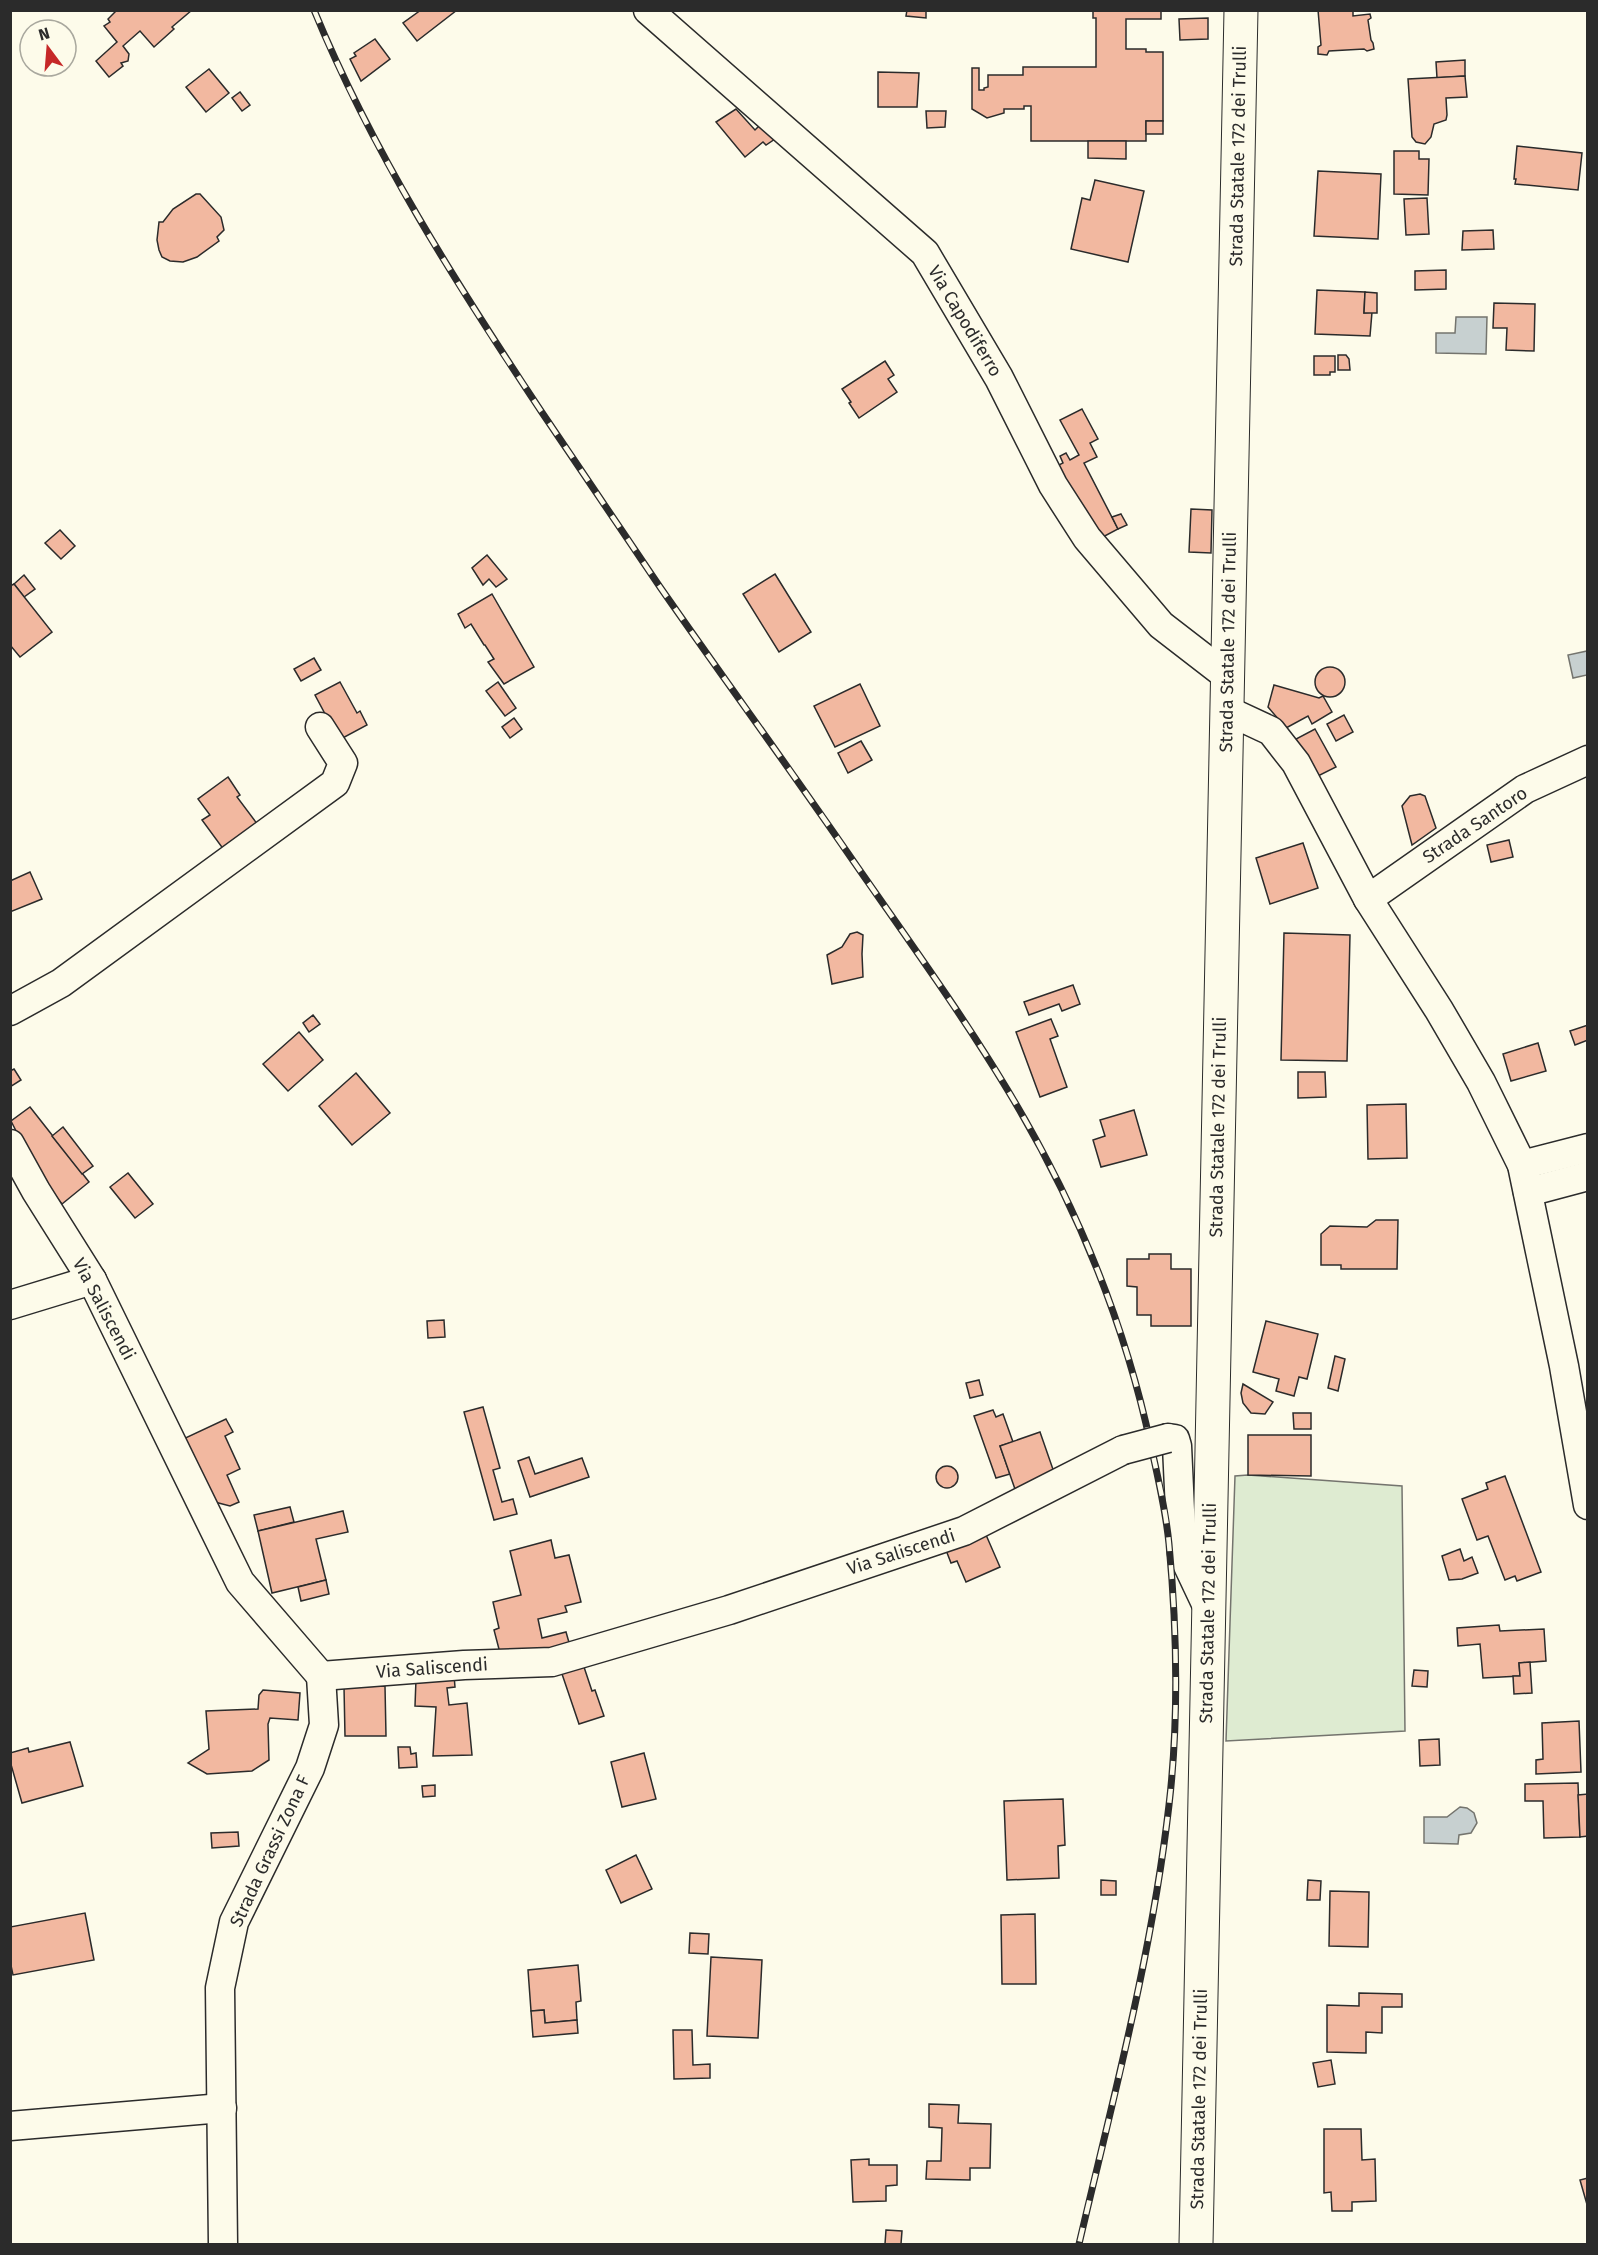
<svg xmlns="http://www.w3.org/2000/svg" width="1598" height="2255" viewBox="0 0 1598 2255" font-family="'Fira Sans',sans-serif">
  <rect width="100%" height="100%" fill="#fdfbea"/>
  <path fill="#deebd1" stroke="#74746e" stroke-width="1.5" d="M 1248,1475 L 1402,1486 L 1405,1731 L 1226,1741 L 1235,1476 Z"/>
  <g fill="#c7d0d0" stroke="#74746e" stroke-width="1.5">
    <path d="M 1456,317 L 1487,317 L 1486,354 L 1436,353 L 1436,333 L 1455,333 Z"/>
    <path d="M 1587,651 L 1587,675 L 1573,678 L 1568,655 Z"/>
    <path d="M 1460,1807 L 1467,1808 L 1474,1813 L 1477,1823 L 1471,1833 L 1459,1835 L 1458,1844 L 1424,1843 L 1424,1817 L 1447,1817 Z"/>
  </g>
  <g fill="#f2b8a0" stroke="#2b2b2b" stroke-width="1.5">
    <path d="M 117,10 L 192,10 L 172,27 L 174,29 L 154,47 L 140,31 L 123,46 L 129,54 L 128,61 L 121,63 L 123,66 L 109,77 L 96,61 L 117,42 L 104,26 L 110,22 L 108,19 Z"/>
    <path d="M 421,10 L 457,10 L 417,41 L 403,23 Z"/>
    <path d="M 907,10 L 926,10 L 926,18 L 906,16 Z"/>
    <path d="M 1093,10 L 1161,10 L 1161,19 L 1126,19 L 1126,49 L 1146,49 L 1146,52 L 1163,52 L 1163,121 L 1146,121 L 1146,141 L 1031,141 L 1031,106 L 1024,106 L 1024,109 L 1004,109 L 1004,113 L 987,118 L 972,109 L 972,68 L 979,68 L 979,90 L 984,90 L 984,88 L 988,87 L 988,75 L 1023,75 L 1023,67 L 1096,67 L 1096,18 L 1093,18 Z"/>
    <path d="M 1318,10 L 1353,10 L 1353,16 L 1370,14 L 1371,18 L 1368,20 L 1371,40 L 1373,43 L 1374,49 L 1367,51 L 1364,49 L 1329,51 L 1327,55 L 1318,54 L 1318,47 L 1321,45 Z"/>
    <path d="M 1208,18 L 1208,39 L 1180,40 L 1179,19 Z"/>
    <path d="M 375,39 L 390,59 L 361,81 L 350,59 L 356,56 L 354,53 Z"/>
    <path d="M 1465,60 L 1465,76 L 1437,78 L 1436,62 Z"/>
    <path d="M 209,69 L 229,93 L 206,112 L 186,87 Z"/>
    <path d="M 878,72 L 919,73 L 917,107 L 878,107 Z"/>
    <path d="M 1465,76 L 1467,97 L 1446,98 L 1447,115 L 1446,120 L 1434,124 L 1431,137 L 1425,144 L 1416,142 L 1412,137 L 1408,79 Z"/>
    <path d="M 240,92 L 250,105 L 242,111 L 232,98 Z"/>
    <path d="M 736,109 L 755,130 L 759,126 L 775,139 L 766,145 L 763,142 L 745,157 L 716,122 Z"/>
    <path d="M 926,111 L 946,111 L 945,127 L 927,128 Z"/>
    <rect x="1146" y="121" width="17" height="13"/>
    <path d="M 1088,141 L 1126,141 L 1126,159 L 1088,158 Z"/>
    <path d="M 1517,146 L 1582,153 L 1578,190 L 1515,184 L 1516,179 L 1514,179 Z"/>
    <path d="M 1394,151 L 1419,151 L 1419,159 L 1429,159 L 1428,195 L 1394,194 Z"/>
    <path d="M 1318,171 L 1381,174 L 1378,239 L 1314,236 Z"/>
    <path d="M 1095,180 L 1144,191 L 1128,262 L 1071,249 L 1082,198 L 1090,200 Z"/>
    <path d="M 196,194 L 200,194 L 221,217 L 224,230 L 217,237 L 219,241 L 197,257 L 183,262 L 170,261 L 162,257 L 159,250 L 157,240 L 159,222 L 163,222 L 173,209 Z"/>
    <path d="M 1427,198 L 1429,234 L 1406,235 L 1404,199 Z"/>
    <path d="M 1493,230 L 1494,249 L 1462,250 L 1463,231 Z"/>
    <path d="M 1446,270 L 1446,289 L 1415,290 L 1415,271 Z"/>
    <path d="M 1317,290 L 1365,292 L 1364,313 L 1372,312 L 1370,336 L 1315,334 Z"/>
    <path d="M 1365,292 L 1377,293 L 1377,313 L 1364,313 Z"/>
    <path d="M 1494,303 L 1535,304 L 1534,351 L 1506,350 L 1507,328 L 1493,328 Z"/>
    <path d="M 1338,355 L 1346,355 L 1349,359 L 1350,370 L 1338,370 Z"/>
    <path d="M 1314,356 L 1335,356 L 1335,372 L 1330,372 L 1330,375 L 1314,375 Z"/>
    <path d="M 885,361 L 894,375 L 888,379 L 897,392 L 859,418 L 849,403 L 851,402 L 842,389 Z"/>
    <path d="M 1082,409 L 1098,439 L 1090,443 L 1097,457 L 1084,463 L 1118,529 L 1101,538 L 1053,468 L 1063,463 L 1060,456 L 1066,453 L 1070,460 L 1079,455 L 1060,420 Z"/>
    <path d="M 1191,509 L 1212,510 L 1211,553 L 1189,552 Z"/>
    <path d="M 1121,514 L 1127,525 L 1118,529 L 1112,517 Z"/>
    <path d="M 60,530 L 75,546 L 61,559 L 45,543 Z"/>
    <path d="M 487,555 L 507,579 L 496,587 L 489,579 L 483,585 L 472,568 Z"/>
    <path d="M 775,574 L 811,632 L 779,652 L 743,594 Z"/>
    <path d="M 24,575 L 35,589 L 24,597 L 14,584 Z"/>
    <path d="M 14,584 L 52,632 L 20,657 L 10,645 L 10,586 Z"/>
    <path d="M 492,594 L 534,667 L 504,684 L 488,662 L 494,659 L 485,645 L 484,645 L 471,624 L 465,628 L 458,614 Z"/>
    <path d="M 314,658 L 321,670 L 301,681 L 294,669 Z"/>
    <circle cx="1330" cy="682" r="15"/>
    <path d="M 340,682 L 357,713 L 360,711 L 367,725 L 339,740 L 315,695 Z"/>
    <path d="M 498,682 L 516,708 L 505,716 L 486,691 Z"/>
    <path d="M 860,684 L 880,726 L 835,747 L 814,706 Z"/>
    <path d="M 1274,685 L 1319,698 L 1323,696 L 1332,712 L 1312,724 L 1308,716 L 1286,728 L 1268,707 Z"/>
    <path d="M 1344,715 L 1353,732 L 1336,741 L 1327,724 Z"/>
    <path d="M 514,718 L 522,729 L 510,738 L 502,727 Z"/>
    <path d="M 1315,729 L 1336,767 L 1316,777 L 1296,739 Z"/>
    <path d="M 861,741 L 872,760 L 848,773 L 838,753 Z"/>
    <path d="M 228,777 L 240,795 L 237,797 L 258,825 L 224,850 L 202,820 L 210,815 L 198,799 Z"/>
    <path d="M 1420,794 L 1425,796 L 1436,828 L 1412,845 L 1402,806 L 1410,796 Z"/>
    <path d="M 1509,840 L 1513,857 L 1491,862 L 1487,845 Z"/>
    <path d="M 1303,843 L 1318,888 L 1270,904 L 1256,858 Z"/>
    <path d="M 30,872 L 42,899 L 10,912 L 10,881 Z"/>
    <path d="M 857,932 L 863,935 L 862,954 L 863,977 L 832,984 L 827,955 L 842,947 L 850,934 Z"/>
    <path d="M 1284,933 L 1350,935 L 1347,1061 L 1281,1060 Z"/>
    <path d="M 1073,985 L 1080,1004 L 1062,1011 L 1059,1004 L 1029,1015 L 1024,1002 Z"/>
    <path d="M 313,1015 L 320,1024 L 309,1032 L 303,1023 Z"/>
    <path d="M 1051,1019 L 1058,1036 L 1050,1039 L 1067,1087 L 1040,1097 L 1016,1032 Z"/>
    <path d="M 1588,1025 L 1588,1040 L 1575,1045 L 1570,1031 Z"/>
    <path d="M 299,1032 L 323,1060 L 288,1091 L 263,1064 Z"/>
    <path d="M 1538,1043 L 1546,1071 L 1511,1081 L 1503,1054 Z"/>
    <path d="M 14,1069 L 21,1080 L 10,1087 L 10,1071 Z"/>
    <path d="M 1298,1072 L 1325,1072 L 1326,1097 L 1298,1098 Z"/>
    <path d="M 356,1073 L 390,1113 L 352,1145 L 319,1106 Z"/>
    <path d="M 1406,1104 L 1407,1158 L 1368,1159 L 1367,1105 Z"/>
    <path d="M 30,1107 L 89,1182 L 62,1204 L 38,1174 L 11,1121 Z"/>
    <path d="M 1134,1110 L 1147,1155 L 1101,1167 L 1093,1140 L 1105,1136 L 1100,1120 Z"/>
    <path d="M 63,1127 L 93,1166 L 82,1174 L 52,1136 Z"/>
    <path d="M 128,1173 L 153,1204 L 135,1218 L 110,1187 Z"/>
    <path d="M 1376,1220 L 1398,1220 L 1397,1269 L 1341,1269 L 1341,1265 L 1321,1265 L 1321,1234 L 1330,1226 L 1367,1227 Z"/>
    <path d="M 1149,1254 L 1171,1254 L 1171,1269 L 1191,1269 L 1191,1326 L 1151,1326 L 1151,1315 L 1137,1315 L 1137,1287 L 1127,1286 L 1127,1259 L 1149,1259 Z"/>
    <path d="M 444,1320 L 445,1337 L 428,1338 L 427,1321 Z"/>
    <path d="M 1266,1321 L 1318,1334 L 1307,1379 L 1299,1377 L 1294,1396 L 1276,1391 L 1279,1379 L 1253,1372 Z"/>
    <path d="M 1335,1356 L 1345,1359 L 1338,1391 L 1328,1388 Z"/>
    <path d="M 979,1380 L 983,1395 L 970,1398 L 966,1383 Z"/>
    <path d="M 1243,1384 L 1273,1402 L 1265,1414 L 1251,1413 L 1243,1403 L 1241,1393 Z"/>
    <path d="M 483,1407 L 500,1468 L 493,1470 L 502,1502 L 513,1499 L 517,1514 L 494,1520 L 464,1412 Z"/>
    <path d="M 993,1410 L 996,1417 L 1003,1414 L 1013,1442 L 1000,1446 L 1010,1474 L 996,1478 L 974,1416 Z"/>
    <path d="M 1293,1413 L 1311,1413 L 1311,1429 L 1294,1429 Z"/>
    <path d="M 226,1419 L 233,1432 L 225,1436 L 240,1469 L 227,1475 L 239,1502 L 230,1506 L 211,1501 L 181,1440 Z"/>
    <path d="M 1040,1432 L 1056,1478 L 1016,1492 L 1000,1446 Z"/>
    <path d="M 1248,1435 L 1311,1435 L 1311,1476 L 1248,1475 Z"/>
    <path d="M 529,1457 L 535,1474 L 582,1458 L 589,1477 L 530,1497 L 518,1461 Z"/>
    <circle cx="947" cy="1477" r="11"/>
    <path d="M 1505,1476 L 1541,1572 L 1517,1581 L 1515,1576 L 1505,1580 L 1488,1536 L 1477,1540 L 1462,1499 L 1488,1489 L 1486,1483 Z"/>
    <path d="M 290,1507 L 294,1522 L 258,1531 L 254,1515 Z"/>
    <path d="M 343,1511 L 348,1532 L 316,1539 L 326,1580 L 272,1593 L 258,1531 Z"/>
    <path d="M 983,1528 L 1000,1567 L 966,1582 L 957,1561 L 951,1563 L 944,1545 Z"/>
    <path d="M 551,1540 L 555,1558 L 569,1555 L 581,1602 L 565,1606 L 567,1612 L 538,1619 L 542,1638 L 566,1632 L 572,1653 L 500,1653 L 494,1630 L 499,1628 L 493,1602 L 521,1595 L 510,1551 Z"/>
    <path d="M 1460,1549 L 1464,1561 L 1472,1557 L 1478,1573 L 1462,1579 L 1449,1580 L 1442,1556 Z"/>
    <path d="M 326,1580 L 329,1594 L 301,1601 L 298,1587 Z"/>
    <path d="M 1499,1625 L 1500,1631 L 1544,1629 L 1546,1661 L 1519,1663 L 1520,1676 L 1483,1678 L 1480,1644 L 1458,1646 L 1457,1628 Z"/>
    <path d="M 1530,1662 L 1532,1693 L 1514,1694 L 1513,1676 L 1520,1676 L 1519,1663 Z"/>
    <path d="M 583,1664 L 592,1691 L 595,1690 L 604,1716 L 579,1724 L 561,1671 Z"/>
    <path d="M 1414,1670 L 1428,1671 L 1427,1687 L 1412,1686 Z"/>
    <path d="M 454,1675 L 455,1687 L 447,1688 L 449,1705 L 467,1703 L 472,1755 L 433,1756 L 436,1707 L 415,1706 L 416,1679 Z"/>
    <path d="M 385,1686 L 386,1736 L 345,1736 L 344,1687 Z"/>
    <path d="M 263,1690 L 300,1693 L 298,1720 L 270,1718 L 268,1724 L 269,1760 L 252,1771 L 207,1774 L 188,1763 L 209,1749 L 206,1711 L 258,1709 L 259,1695 Z"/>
    <path d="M 1579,1721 L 1581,1772 L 1536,1774 L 1536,1760 L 1543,1759 L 1542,1723 Z"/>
    <path d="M 1439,1739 L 1440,1765 L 1420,1766 L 1419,1740 Z"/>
    <path d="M 70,1742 L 83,1786 L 22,1803 L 10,1761 L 10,1753 L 28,1748 L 29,1752 Z"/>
    <path d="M 398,1747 L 410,1747 L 411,1754 L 416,1753 L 417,1767 L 399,1768 Z"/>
    <path d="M 644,1753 L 656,1799 L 622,1807 L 611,1762 Z"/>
    <path d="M 1578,1783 L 1580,1837 L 1544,1838 L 1543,1801 L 1525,1801 L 1525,1784 Z"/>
    <path d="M 435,1785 L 435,1796 L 423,1797 L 422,1786 Z"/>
    <path d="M 1588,1794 L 1588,1836 L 1580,1837 L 1578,1795 Z"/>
    <path d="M 1063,1799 L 1065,1845 L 1058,1846 L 1059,1878 L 1007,1880 L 1004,1801 Z"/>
    <path d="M 238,1832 L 239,1846 L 212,1848 L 211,1833 Z"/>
    <path d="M 636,1855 L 652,1889 L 621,1903 L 606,1870 Z"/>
    <path d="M 1101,1880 L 1116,1881 L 1116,1895 L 1101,1895 Z"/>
    <path d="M 1308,1880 L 1321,1881 L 1320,1900 L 1307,1900 Z"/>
    <path d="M 1330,1891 L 1369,1892 L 1368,1947 L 1329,1946 Z"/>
    <path d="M 85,1913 L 94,1960 L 13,1975 L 10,1961 L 10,1927 Z"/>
    <path d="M 1035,1914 L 1036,1984 L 1002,1984 L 1001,1915 Z"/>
    <path d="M 690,1933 L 709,1934 L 708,1954 L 689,1953 Z"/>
    <path d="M 711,1957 L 762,1960 L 758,2038 L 707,2036 Z"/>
    <path d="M 578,1965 L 581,2001 L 576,2002 L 577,2020 L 545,2023 L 544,2010 L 531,2011 L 528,1970 Z"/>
    <path d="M 1359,1993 L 1402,1994 L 1402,2007 L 1382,2007 L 1382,2033 L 1366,2032 L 1366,2053 L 1327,2052 L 1327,2005 L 1359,2006 Z"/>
    <path d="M 544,2010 L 545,2023 L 577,2020 L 578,2033 L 533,2037 L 531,2011 Z"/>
    <path d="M 673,2030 L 692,2030 L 693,2065 L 710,2064 L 710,2078 L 674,2079 Z"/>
    <path d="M 1331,2060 L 1335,2084 L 1318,2087 L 1313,2063 Z"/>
    <path d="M 929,2104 L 959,2105 L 958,2123 L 991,2124 L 990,2168 L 970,2168 L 970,2180 L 926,2179 L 927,2161 L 941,2161 L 942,2128 L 929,2127 Z"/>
    <path d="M 1324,2129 L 1361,2129 L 1362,2160 L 1375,2159 L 1376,2201 L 1352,2202 L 1352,2211 L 1332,2211 L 1331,2192 L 1324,2193 Z"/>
    <path d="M 869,2159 L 869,2165 L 897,2165 L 897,2185 L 886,2186 L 886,2201 L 853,2202 L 851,2160 Z"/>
    <path d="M 1588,2178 L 1588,2208 L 1580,2180 Z"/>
    <path d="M 886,2230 L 902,2231 L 901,2244 L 885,2244 Z"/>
  </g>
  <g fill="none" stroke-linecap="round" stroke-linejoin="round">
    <g stroke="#2b2b2b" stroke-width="31">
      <g id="minor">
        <path d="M 648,10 L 925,253 L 999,378 L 1053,485 L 1087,538 L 1161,625 L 1227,676"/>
        <path d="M 1226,710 L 1271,731 L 1296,763 L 1368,899 L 1439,1010 L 1481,1082 L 1522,1165 L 1564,1366 L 1588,1505"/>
        <path d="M 1368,899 L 1525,789 L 1588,760"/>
        <path d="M 10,1011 L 61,983 L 335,783 L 343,763 L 320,727"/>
        <path d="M 10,1144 L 36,1191 L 92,1280 L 240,1582 L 321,1676"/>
        <path d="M 1522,1165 L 1588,1148"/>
        <path d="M 1528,1192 L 1588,1176"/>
        <path d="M 10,1305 L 92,1280"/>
        <path d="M 1168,1438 L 1175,1439 L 1177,1446 L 1182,1553 L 1208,1608"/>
        <path d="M 321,1676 L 464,1665 L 552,1662 L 729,1610 L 964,1531 L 1123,1450"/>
        <path d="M 10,2126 L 222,2108"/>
        <path d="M 223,2244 L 220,1988 L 234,1922 L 310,1768 L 324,1725 L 321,1676"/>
      </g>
    </g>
    <g stroke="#2b2b2b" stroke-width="35">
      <path id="major" d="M 1196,2244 L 1241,10"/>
    </g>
    <use href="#minor" stroke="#fdfbea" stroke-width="28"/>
    <use href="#major" stroke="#fdfbea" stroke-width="33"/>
    <g stroke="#2b2b2b" stroke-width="7">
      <path id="rail" d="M 314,10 C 373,153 456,283 541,411 C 581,470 620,528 660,587 C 724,679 790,769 854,862 C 906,937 960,1011 1007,1089 C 1074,1200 1124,1319 1151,1446 C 1158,1478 1166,1511 1169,1544 C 1177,1630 1179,1719 1169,1805 C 1152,1954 1113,2099 1079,2244"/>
    </g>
    <use href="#rail" stroke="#fdfbea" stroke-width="4.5" stroke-dasharray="14" stroke-linecap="butt"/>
    <g stroke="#2b2b2b" stroke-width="31" stroke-linecap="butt">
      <path id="minor-bridge" d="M 1123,1450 L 1168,1438"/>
    </g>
    <use href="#minor-bridge" stroke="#fdfbea" stroke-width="28"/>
  </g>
  <g text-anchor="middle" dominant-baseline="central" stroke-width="4.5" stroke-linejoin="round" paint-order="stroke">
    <g font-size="18" fill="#2b2b2b" stroke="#fdfbea">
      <text transform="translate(1238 156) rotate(-89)">Strada Statale 172 dei Trulli</text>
      <text transform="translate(965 321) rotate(59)">Via Capodiferro</text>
      <text transform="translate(1228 642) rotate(-89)">Strada Statale 172 dei Trulli</text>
      <text transform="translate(1475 825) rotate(-34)">Strada Santoro</text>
      <text transform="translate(1218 1127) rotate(-89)">Strada Statale 172 dei Trulli</text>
      <text transform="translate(104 1309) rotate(62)">Via Saliscendi</text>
      <text transform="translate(901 1552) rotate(-18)">Via Saliscendi</text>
      <text transform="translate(1208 1613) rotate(-89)">Strada Statale 172 dei Trulli</text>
      <text transform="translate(432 1668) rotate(-4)">Via Saliscendi</text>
      <text transform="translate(270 1851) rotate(-65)">Strada Grassi Zona F</text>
      <text transform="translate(1199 2099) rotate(-89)">Strada Statale 172 dei Trulli</text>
    </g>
  </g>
  <rect width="1598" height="2255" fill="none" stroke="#2b2b2b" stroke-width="24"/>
  <g transform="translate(48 48) rotate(344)"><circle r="28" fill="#fdfbea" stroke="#a9a89e" stroke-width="1.5"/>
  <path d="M0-4.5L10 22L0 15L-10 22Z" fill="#c62828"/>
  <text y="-9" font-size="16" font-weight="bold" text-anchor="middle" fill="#2b2b2b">N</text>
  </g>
</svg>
